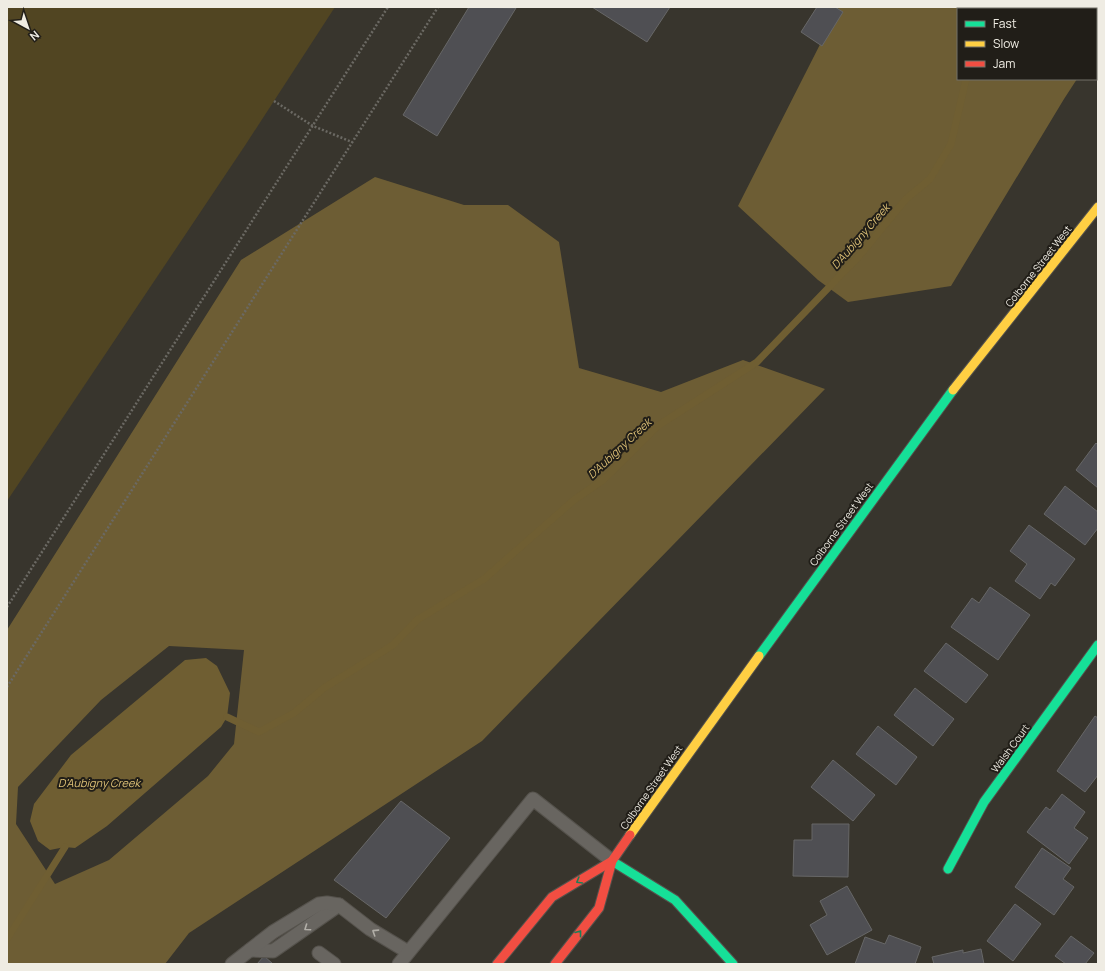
<svg xmlns="http://www.w3.org/2000/svg" width="1105" height="971" viewBox="0 0 1105 971" font-family="Manrope,sans-serif">
  <rect width="100%" height="100%" fill="#38352d"/>
  <path fill="#514522" d="M 7,7 L 335,7 L 246,144 L 7,501 Z"/>
  <g fill="#6d5d34" fill-rule="evenodd">
    <path d="M 839,7 L 1098,7 L 1098,48 L 1096,51 L 1096,9 L 958,9 L 958,79 L 1077,79 L 1064,99 L 951,286 L 848,302 L 818,280 L 738,206 Z"/>
    <path d="M 375,177 L 464,205 L 508,205 L 559,242 L 579,368 L 661,392 L 743,360 L 825,389 L 482,741 L 189,933 L 165,964 L 7,964 L 7,630 L 241,260 ZM 169,646 L 244,650 L 234,744 L 208,776 L 109,860 L 55,884 L 16,824 L 18,787 L 101,700 Z"/>
  </g>
  <path fill="#6f5e32" d="M 206,658 L 217,666 L 230,693 L 227,717 L 221,727 L 107,826 L 75,848 L 65,847 L 50,850 L 38,841 L 30,821 L 34,804 L 71,755 L 185,660 Z"/>
  <g fill="none" stroke-linecap="round" stroke-linejoin="round">
    <g stroke="#6f5e32" stroke-width="7">
      <path d="M 1000,9 L 1002,7"/>
      <path d="M 227,717 L 259,732 L 294,713 L 324,688 L 393,645 L 417,620 L 484,579 L 574,500 L 603,480 L 659,425 L 757,362 L 860,255 L 906,199 L 930,179 L 951,144 L 966,79"/>
      <path d="M 7,939 L 65,847"/>
    </g>
  </g>
  <g fill="#4f4f53" stroke="#676767">
    <path d="M 469,7 L 516,8 L 437,136 L 403,115 Z"/>
    <path d="M 592,7 L 670,7 L 647,42 Z"/>
    <path d="M 817,7 L 835,7 L 843,12 L 822,46 L 801,32 Z"/>
    <path d="M 1096,443 L 1098,445 L 1098,488 L 1076,470 Z"/>
    <path d="M 1065,486 L 1098,512 L 1098,528 L 1085,545 L 1044,514 Z"/>
    <path d="M 1029,525 L 1075,559 L 1055,586 L 1051,583 L 1040,599 L 1015,581 L 1027,564 L 1010,551 Z"/>
    <path d="M 990,587 L 1030,615 L 998,660 L 951,627 L 972,598 L 979,603 Z"/>
    <path d="M 946,643 L 988,675 L 966,703 L 924,671 Z"/>
    <path d="M 915,688 L 954,719 L 933,746 L 894,715 Z"/>
    <path d="M 1095,716 L 1098,718 L 1098,775 L 1085,792 L 1057,771 Z"/>
    <path d="M 878,726 L 917,757 L 896,785 L 856,754 Z"/>
    <path d="M 833,760 L 875,795 L 853,821 L 811,787 Z"/>
    <path d="M 1062,794 L 1085,812 L 1074,828 L 1088,838 L 1069,864 L 1027,832 L 1046,807 L 1050,810 Z"/>
    <path d="M 401,801 L 450,838 L 386,918 L 334,880 Z"/>
    <path d="M 812,824 L 849,824 L 848,877 L 793,876 L 794,840 L 812,840 Z"/>
    <path d="M 1042,848 L 1071,868 L 1063,879 L 1074,887 L 1054,915 L 1015,887 Z"/>
    <path d="M 847,886 L 872,930 L 827,955 L 810,925 L 827,915 L 820,901 Z"/>
    <path d="M 1015,904 L 1041,924 L 1013,961 L 987,941 Z"/>
    <path d="M 889,935 L 921,947 L 915,964 L 855,964 L 865,937 L 885,944 Z"/>
    <path d="M 1071,936 L 1094,953 L 1085,964 L 1066,964 L 1055,956 Z"/>
    <path d="M 981,949 L 984,964 L 934,964 L 932,957 L 963,950 L 963,953 Z"/>
    <path d="M 264,956 L 273,964 L 257,964 Z"/>
  </g>
  <g fill="none" stroke-linecap="round" stroke-linejoin="round">
    <g stroke="#55524c" stroke-width="15">
      <g id="lane">
        <path d="M 250,950 L 273,951 L 339,905"/>
        <path d="M 319,953 L 334,964"/>
        <path d="M 232,964 L 273,932 L 319,904 L 327,903 L 339,905 L 370,929 L 408,952"/>
        <path d="M 399,964 L 533,799 L 612,861"/>
      </g>
    </g>
    <g stroke="#55524c" stroke-width="11">
      <g id="fast">
        <path d="M 759,656 L 953,390"/>
        <path d="M 612,861 L 675,900 L 733,964"/>
        <path d="M 948,869 L 984,802 L 1098,645"/>
      </g>
    </g>
    <g stroke="#55524c" stroke-width="11">
      <g id="slow">
        <path d="M 953,390 L 1098,207"/>
        <path d="M 630,835 L 759,656"/>
      </g>
    </g>
    <g stroke="#55524c" stroke-width="11">
      <g id="jam">
        <path d="M 497,964 L 552,897 L 612,861"/>
        <path d="M 555,964 L 599,908 L 612,861 L 630,835"/>
      </g>
    </g>
    <g stroke="#6b6963" stroke-width="2.5" stroke-dasharray="2 2" stroke-linecap="butt">
      <path d="M 274,101 L 313,126 L 352,142"/>
      <path d="M 7,607 L 388,7"/>
      <path d="M 7,687 L 438,7"/>
    </g>
    <use href="#lane" stroke="#686560" stroke-width="13"/>
    <use href="#fast" stroke="#16e098" stroke-width="9"/>
    <use href="#slow" stroke="#ffcf43" stroke-width="9"/>
    <use href="#jam" stroke="#f24e42" stroke-width="9"/>
  </g>
  <defs><path id="oneway-chevron" d="M-2-3.5L2.5 0L-2 3.5" fill="none" stroke-width="1.6" stroke-linecap="round" stroke-linejoin="round"/></defs>
  <g stroke="#1c7f58">
    <use href="#oneway-chevron" transform="translate(579 881) rotate(149)"/>
    <use href="#oneway-chevron" transform="translate(579 933) rotate(-52)"/>
  </g>
  <g stroke="#b2afa8">
    <use href="#oneway-chevron" transform="translate(307 928) rotate(145)"/>
    <use href="#oneway-chevron" transform="translate(375 932) rotate(-147)"/>
  </g>
  <g text-anchor="middle" dominant-baseline="central" stroke-width="4" stroke-linejoin="round" paint-order="stroke">
    <g font-size="10" fill="#efece3" stroke="#211e18">
      <text transform="translate(1038 266) rotate(-52)">Colborne Street West</text>
      <text transform="translate(841 524) rotate(-54)">Colborne Street West</text>
      <text transform="translate(1010 748) rotate(-54)">Walsh Court</text>
      <text transform="translate(651 787) rotate(-55)">Colborne Street West</text>
    </g>
    <g font-size="11" font-style="italic" fill="#ddc076" stroke="#211e18">
      <text transform="translate(860 236) rotate(-49)">D'Aubigny Creek</text>
      <text transform="translate(619 448) rotate(-43)">D'Aubigny Creek</text>
      <text x="99" y="782">D'Aubigny Creek</text>
    </g>
  </g>
  <rect width="1105" height="971" fill="none" stroke="#efece3" stroke-width="16"/>
  <rect x="957" y="8" width="140" height="72" fill="#211e18" stroke="#737069"/>
  <rect x="965" y="21" width="20" height="6" fill="#16e098" stroke="#737069"/>
  <text x="993" y="28" font-size="12" fill="#efece3">Fast</text>
  <rect x="965" y="41" width="20" height="6" fill="#ffcf43" stroke="#737069"/>
  <text x="993" y="48" font-size="12" fill="#efece3">Slow</text>
  <rect x="965" y="61" width="20" height="6" fill="#f24e42" stroke="#737069"/>
  <text x="993" y="68" font-size="12" fill="#efece3">Jam</text>
  <g transform="translate(28 28) rotate(140)" stroke="#211e18" stroke-width="3" paint-order="stroke">
  <path d="M0-3L7 15L0 10L-7 15Z" fill="#efece3"/>
  <text y="-6" font-size="11" font-weight="bold" text-anchor="middle" fill="#efece3">N</text>
  </g>
</svg>
